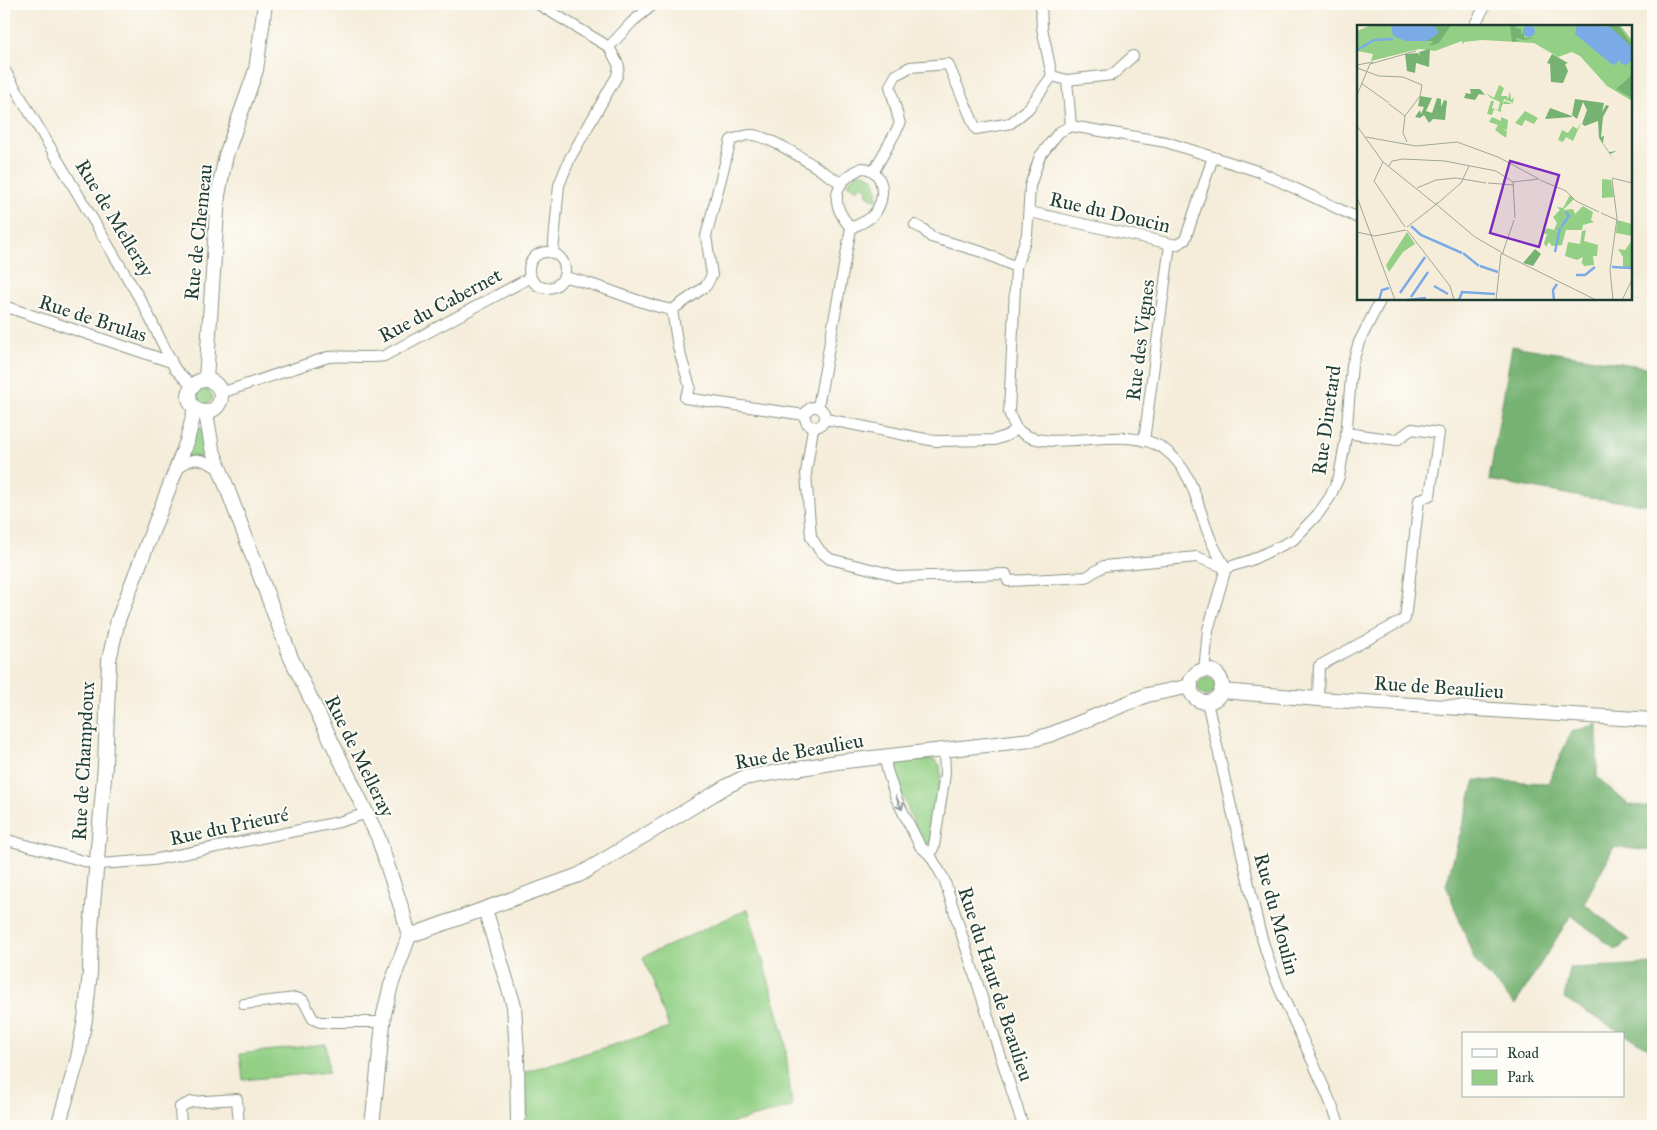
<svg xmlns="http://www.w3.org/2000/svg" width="1657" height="1130" viewBox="0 0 1657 1130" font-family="'IM FELL Great Primer',serif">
  <rect width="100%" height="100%" fill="#fdfcf7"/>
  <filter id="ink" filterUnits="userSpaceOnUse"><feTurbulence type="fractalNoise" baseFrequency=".02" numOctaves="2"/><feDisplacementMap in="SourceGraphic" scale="10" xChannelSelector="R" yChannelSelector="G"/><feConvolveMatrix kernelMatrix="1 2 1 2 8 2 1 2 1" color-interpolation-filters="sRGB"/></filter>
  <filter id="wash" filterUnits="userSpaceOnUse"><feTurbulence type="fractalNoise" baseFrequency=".0096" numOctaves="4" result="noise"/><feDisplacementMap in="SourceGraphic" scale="20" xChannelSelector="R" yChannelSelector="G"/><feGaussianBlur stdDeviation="1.12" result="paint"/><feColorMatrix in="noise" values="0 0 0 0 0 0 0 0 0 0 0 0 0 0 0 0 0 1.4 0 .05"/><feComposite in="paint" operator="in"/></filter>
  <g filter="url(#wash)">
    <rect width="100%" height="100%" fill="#f5edda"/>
    <g fill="#93d085" stroke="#59865c">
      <path d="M 857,173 C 877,172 878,185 877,201 L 867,195 L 866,187 L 860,186 L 857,190 L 847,184 Z"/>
      <circle cx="204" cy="397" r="8"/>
      <path d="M 194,426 L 202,429 L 204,443 L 210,458 L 185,458 Z"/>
      <circle cx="1207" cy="687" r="9"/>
      <path d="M 933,759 L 940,765 L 941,775 L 931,842 L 928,844 L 925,845 L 921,842 L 893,771 L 893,767 L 900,762 Z"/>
      <path d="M 748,909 L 784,1034 L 792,1107 L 721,1126 L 527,1126 L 524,1072 L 669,1028 L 643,957 Z"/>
      <path d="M 326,1044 L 329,1072 L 243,1080 L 240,1054 Z"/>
    </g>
    <g fill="#76b272" stroke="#4a7853">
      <path d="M 1512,346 L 1652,368 L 1653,366 L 1653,505 L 1582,497 L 1489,480 Z"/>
      <path d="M 1597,724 L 1597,777 L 1629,805 L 1653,807 L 1653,851 L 1614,847 L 1584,903 L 1630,940 L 1616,950 L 1571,915 L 1515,1005 L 1475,961 L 1446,885 L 1475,780 L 1548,783 L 1571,732 Z"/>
      <path d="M 1653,964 L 1653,1051 L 1564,999 L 1570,968 Z"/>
    </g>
  </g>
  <g filter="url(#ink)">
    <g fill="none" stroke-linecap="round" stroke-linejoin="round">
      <g stroke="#8a9587" stroke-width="12">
        <g id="street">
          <path d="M 538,4 L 609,47 L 619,66 L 617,76 L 570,158 L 559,185 L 553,253"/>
          <path d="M 1474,26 L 1486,4"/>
          <path d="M 609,47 L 632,22 L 654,4"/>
          <path d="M 4,69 L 144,306 L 175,369 L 192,386"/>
          <path d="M 1052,76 L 1067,80 L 1112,75 L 1133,56"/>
          <path d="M 1067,80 L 1071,126"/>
          <path d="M 862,168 C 885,169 887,199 874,214 C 869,221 859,224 851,228 C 830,204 831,183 862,168 Z"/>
          <path d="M 874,171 L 900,124 L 890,86 L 896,75 L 910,67 L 948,64 L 976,129 L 1011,123 L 1028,109 L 1052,76 L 1042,28 L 1041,4"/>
          <path d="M 1030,212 L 1176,245 L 1185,240 L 1213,157"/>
          <path d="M 915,225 L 923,229 L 931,237 L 982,252 L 1016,267"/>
          <circle cx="547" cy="270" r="18"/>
          <path d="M 564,277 C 601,284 635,303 672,310 L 706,286 L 712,275 L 706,236 L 731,140 C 738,138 746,134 753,135 C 778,139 819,170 841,183"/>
          <path d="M 4,306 L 168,361 L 171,360"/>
          <path d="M 672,310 L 678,347 L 690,387 L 685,398 L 805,415"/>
          <path d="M 221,393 L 328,357 C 347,355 365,359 384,356 L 531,277"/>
          <circle cx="815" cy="417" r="10"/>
          <path d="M 818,407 L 851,228"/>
          <path d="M 826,419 L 935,441 L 994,440 L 1006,436 L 1017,429"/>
          <path d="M 813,428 L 806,473 L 811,537 L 820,551 L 830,559 L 887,573 L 896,577 L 1006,574 L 1008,581 L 1086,577 L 1104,566 L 1197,557 L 1226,568"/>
          <path d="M 1144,441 L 1170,244"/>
          <path d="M 177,469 C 193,455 202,458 219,469"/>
          <path d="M 1226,568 C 1221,559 1214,549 1210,538 C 1197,506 1194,471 1164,449 C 1127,421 1045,458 1017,429 C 1013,424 1011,417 1009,412 L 1016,267 L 1027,235 L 1030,186 L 1040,156 L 1059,132 L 1071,126 L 1166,142 L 1260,172 L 1358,218"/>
          <path d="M 1226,568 L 1251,560 L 1293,540 L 1318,514 L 1330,497 L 1339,477 L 1346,437 L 1352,365 L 1359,342 L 1381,299"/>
          <path d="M 1204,671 L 1208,630 L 1226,568"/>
          <path d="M 1318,699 L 1319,666 L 1405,619 L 1419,500 L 1430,495 L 1439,433 L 1412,429 L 1397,440 L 1346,433"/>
          <path d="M 1207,702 L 1259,928 C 1265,949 1271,970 1280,990 C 1300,1035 1322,1079 1340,1126"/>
          <path d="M 885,757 L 887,770 L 896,798 L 920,846 L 930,855 L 944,879 L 1023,1126"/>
          <path d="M 4,839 L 91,863 L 100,864 L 153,860 L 339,822 L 367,813"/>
          <path d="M 930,855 L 934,846 L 945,774 L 944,751"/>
          <path d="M 244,1004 L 296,998 L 303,1000 L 313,1019 L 320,1022 L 383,1022"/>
          <path d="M 181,1126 L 180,1107 L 191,1102 L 237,1099 L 239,1126"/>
        </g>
      </g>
      <g stroke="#8a9587" stroke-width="16">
        <g id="secondary">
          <circle cx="205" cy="396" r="16"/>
          <path d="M 206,380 L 218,195 L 226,155 L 256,70 L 265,4"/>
          <path d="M 206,413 L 212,448 L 291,658 L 378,837 L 403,913 L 409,936 L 391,985 L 384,1014 L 372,1126"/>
          <circle cx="1206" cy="686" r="16"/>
          <path d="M 1222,691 L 1318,699 L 1653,720"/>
          <path d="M 485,909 L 514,1006 L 517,1053 L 518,1126"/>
          <path d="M 409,936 L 579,875 L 727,786 L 743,778 L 837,762 L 1031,740 L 1052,734 L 1147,695 L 1191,686"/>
          <path d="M 58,1126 L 78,1058 L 85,1019 L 90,973 L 91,929 L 105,766 L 109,660 L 118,620 L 187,441 L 195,409"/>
        </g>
      </g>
      <use href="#street" stroke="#fff" stroke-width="10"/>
      <use href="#secondary" stroke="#fff" stroke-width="14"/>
    </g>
    <defs><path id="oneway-shaft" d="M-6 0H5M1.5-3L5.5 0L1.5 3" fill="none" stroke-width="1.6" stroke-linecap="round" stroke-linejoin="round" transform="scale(1.25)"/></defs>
    <use stroke="#8f9e9a" href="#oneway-shaft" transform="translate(899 803) rotate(65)"/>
  </g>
  <g text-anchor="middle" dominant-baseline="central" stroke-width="4" stroke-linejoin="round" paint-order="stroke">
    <g font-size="20" fill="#1f3d34" stroke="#fdfcf7">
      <text transform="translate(1110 212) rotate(13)">Rue du Doucin</text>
      <text transform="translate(115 218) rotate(59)">Rue de Melleray</text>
      <text transform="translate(198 232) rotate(-84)">Rue de Chemeau</text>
      <text transform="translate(440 305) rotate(-28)">Rue du Cabernet</text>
      <text transform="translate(93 318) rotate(18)">Rue de Brulas</text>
      <text transform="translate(1140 340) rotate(-83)">Rue des Vignes</text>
      <text transform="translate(1326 420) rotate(-82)">Rue Dinetard</text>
      <text transform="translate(1439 687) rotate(4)">Rue de Beaulieu</text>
      <text transform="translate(799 751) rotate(-10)">Rue de Beaulieu</text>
      <text transform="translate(360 756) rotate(64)">Rue de Melleray</text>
      <text transform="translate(83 761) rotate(-87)">Rue de Champdoux</text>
      <text transform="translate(229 826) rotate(-12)">Rue du Prieuré</text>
      <text transform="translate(1277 914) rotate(75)">Rue du Moulin</text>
      <text transform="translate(996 984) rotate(72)">Rue du Haut de Beaulieu</text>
    </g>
  </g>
  <g transform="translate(1357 25)">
    <rect width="275" height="275" fill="#f5edda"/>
    <path d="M 14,0 L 263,0 L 275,15 L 275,76 L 250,61 L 223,31 L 215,27 L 201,32 L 177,18 L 125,15 L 107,17 L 106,20 L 105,16 L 78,26 L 62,24 L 14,36 L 16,29 L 0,26 L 0,6 ZM 142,60 L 147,63 L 144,71 L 150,71 L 151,74 L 153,66 L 154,75 L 157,72 L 156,78 L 147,74 L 146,79 L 148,76 L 155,79 L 146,79 L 144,83 L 144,92 L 151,95 L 150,105 L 145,103 L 150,106 L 149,113 L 138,105 L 141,100 L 132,97 L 135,92 L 144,96 L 144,87 L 137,84 L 135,90 L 130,89 L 134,76 L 137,76 L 135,83 L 141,85 L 143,77 L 134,73 L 129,68 L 137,73 ZM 168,86 L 181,93 L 177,99 L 168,95 L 165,101 L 158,98 ZM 224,98 L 216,116 L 209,112 L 206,117 L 201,115 L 205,105 L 211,108 L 216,101 L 220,104 ZM 245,154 L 254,155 L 257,172 L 245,173 ZM 213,170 L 217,174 L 206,185 L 216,184 L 218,189 L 226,181 L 236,187 L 234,195 L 237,197 L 226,200 L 225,205 L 209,205 L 205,220 L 195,221 L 192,217 L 189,222 L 187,218 L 190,209 L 185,209 L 190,203 L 197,205 L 200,198 L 196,192 L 203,185 L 200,182 L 206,183 ZM 260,195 L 275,199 L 275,211 L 259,208 ZM 229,205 L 227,216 L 241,220 L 240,231 L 236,231 L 237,240 L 227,241 L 225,238 L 224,241 L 226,232 L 220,235 L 208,231 L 211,217 L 223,219 L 225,206 ZM 50,207 L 58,219 L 46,227 L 32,247 L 29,240 ZM 275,215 L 275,243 L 266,242 L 266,232 L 261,224 L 268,225 Z" fill="#93d085"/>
    <path d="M 77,0 L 94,0 L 82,18 L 72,21 L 76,16 L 70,16 L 81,7 ZM 153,0 L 161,0 L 158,3 L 164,4 L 164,9 L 167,7 L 167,13 L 178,13 L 166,15 L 161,13 L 158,14 L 162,16 L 155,17 ZM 249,0 L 261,0 L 275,20 L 272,20 ZM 73,24 L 72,42 L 59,38 L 58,48 L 50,46 L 48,29 L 61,28 L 63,31 L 62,27 ZM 195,29 L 211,38 L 208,39 L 211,46 L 206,58 L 194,57 L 193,39 L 190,38 ZM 275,50 L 275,73 L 259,64 ZM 113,64 L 123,64 L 128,70 L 122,69 L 118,75 L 107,73 L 109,68 L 114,69 ZM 63,71 L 75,73 L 69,86 L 75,88 L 80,73 L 84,74 L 84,82 L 87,75 L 90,76 L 88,95 L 76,94 L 72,98 L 67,90 L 63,93 L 58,92 L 63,85 L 64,89 L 67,82 L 61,81 ZM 218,74 L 247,78 L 245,87 L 249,80 L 252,81 L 246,92 L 244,112 L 247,111 L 246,118 L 252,127 L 260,126 L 253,129 L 258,137 L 242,113 L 241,96 L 228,101 L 225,99 L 230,85 L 226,77 L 220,94 L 215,90 ZM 193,83 L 215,91 L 215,92 L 188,94 ZM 178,224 L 184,229 L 176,241 L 166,238 Z" fill="#76b272"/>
    <path d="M166 6a6 6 0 1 1 12 0a6 6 0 1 1-12 0ZM 34,0 L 77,0 L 82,8 L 70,16 L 49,16 L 36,11 ZM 220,0 L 253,2 L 275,22 L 275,35 L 269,40 L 263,38 L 263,34 L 258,40 L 253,38 L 218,9 Z" fill="#7babe6"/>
    <path fill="none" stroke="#7babe6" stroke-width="2.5" d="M 0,25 L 17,15 L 36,14M 54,201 L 64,210 L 105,228M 204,202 L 212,191 L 209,187M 198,227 L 203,203M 106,228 L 122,241M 123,241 L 141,247M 255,242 L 275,243M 219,250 L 228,250 L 238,242M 77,261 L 91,269M 43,268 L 68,232M 54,272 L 71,247M 22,275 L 25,265 L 32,263M 50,275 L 69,273M 102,275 L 105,267 L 138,269M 197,275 L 196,265 L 200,259"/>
    <path fill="none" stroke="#9fa798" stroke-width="1" d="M 0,40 L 16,37M 0,43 L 22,51 L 46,52 L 65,60 L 63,71 L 48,91 L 46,108 L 50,117M 4,58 L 32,78M 0,70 L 13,39 L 59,26M 32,79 L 48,91M 0,101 L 26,137 L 77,178M 9,112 L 59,121 L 100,117 L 141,132M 141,132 L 182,154M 26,137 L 17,156 L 48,202M 32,141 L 35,136 L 46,134 L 88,136 L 139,146 L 156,157 L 182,154M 255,153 L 275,158M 255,154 L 260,193 L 253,245 L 256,275M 183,155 L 209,166 L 219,176 L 242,187M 156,157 L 158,193M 131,158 L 157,160M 60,163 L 79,155 L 99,153 L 129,158M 0,172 L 38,275M 81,178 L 104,158 L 112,141M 80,180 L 118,212 L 144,227M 244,188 L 260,195M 50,202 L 81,178 L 77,179M 50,205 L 93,261 L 97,275M 0,207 L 18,211 L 49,205M 146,227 L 157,195M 147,228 L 144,228 L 239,275M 139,275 L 144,229M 265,275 L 275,255"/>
    <path fill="#7b2cbf" fill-opacity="0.15" stroke="#7b2cbf" stroke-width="2.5" d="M 153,136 L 202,150 L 182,222 L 133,208 Z"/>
    <rect width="275" height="275" fill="none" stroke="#1f3d34" stroke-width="2.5"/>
  </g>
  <rect width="1657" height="1130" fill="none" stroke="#fdfcf7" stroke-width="20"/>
  <rect x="1462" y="1032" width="162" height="65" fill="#fdfcf7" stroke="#a4b0a9"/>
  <rect x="1472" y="1049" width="25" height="8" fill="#ffffff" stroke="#a4b0a9"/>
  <text x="1507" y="1058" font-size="15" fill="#1f3d34">Road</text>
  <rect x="1472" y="1070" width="25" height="15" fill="#93d085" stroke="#a4b0a9"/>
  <text x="1507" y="1082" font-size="15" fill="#1f3d34">Park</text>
</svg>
